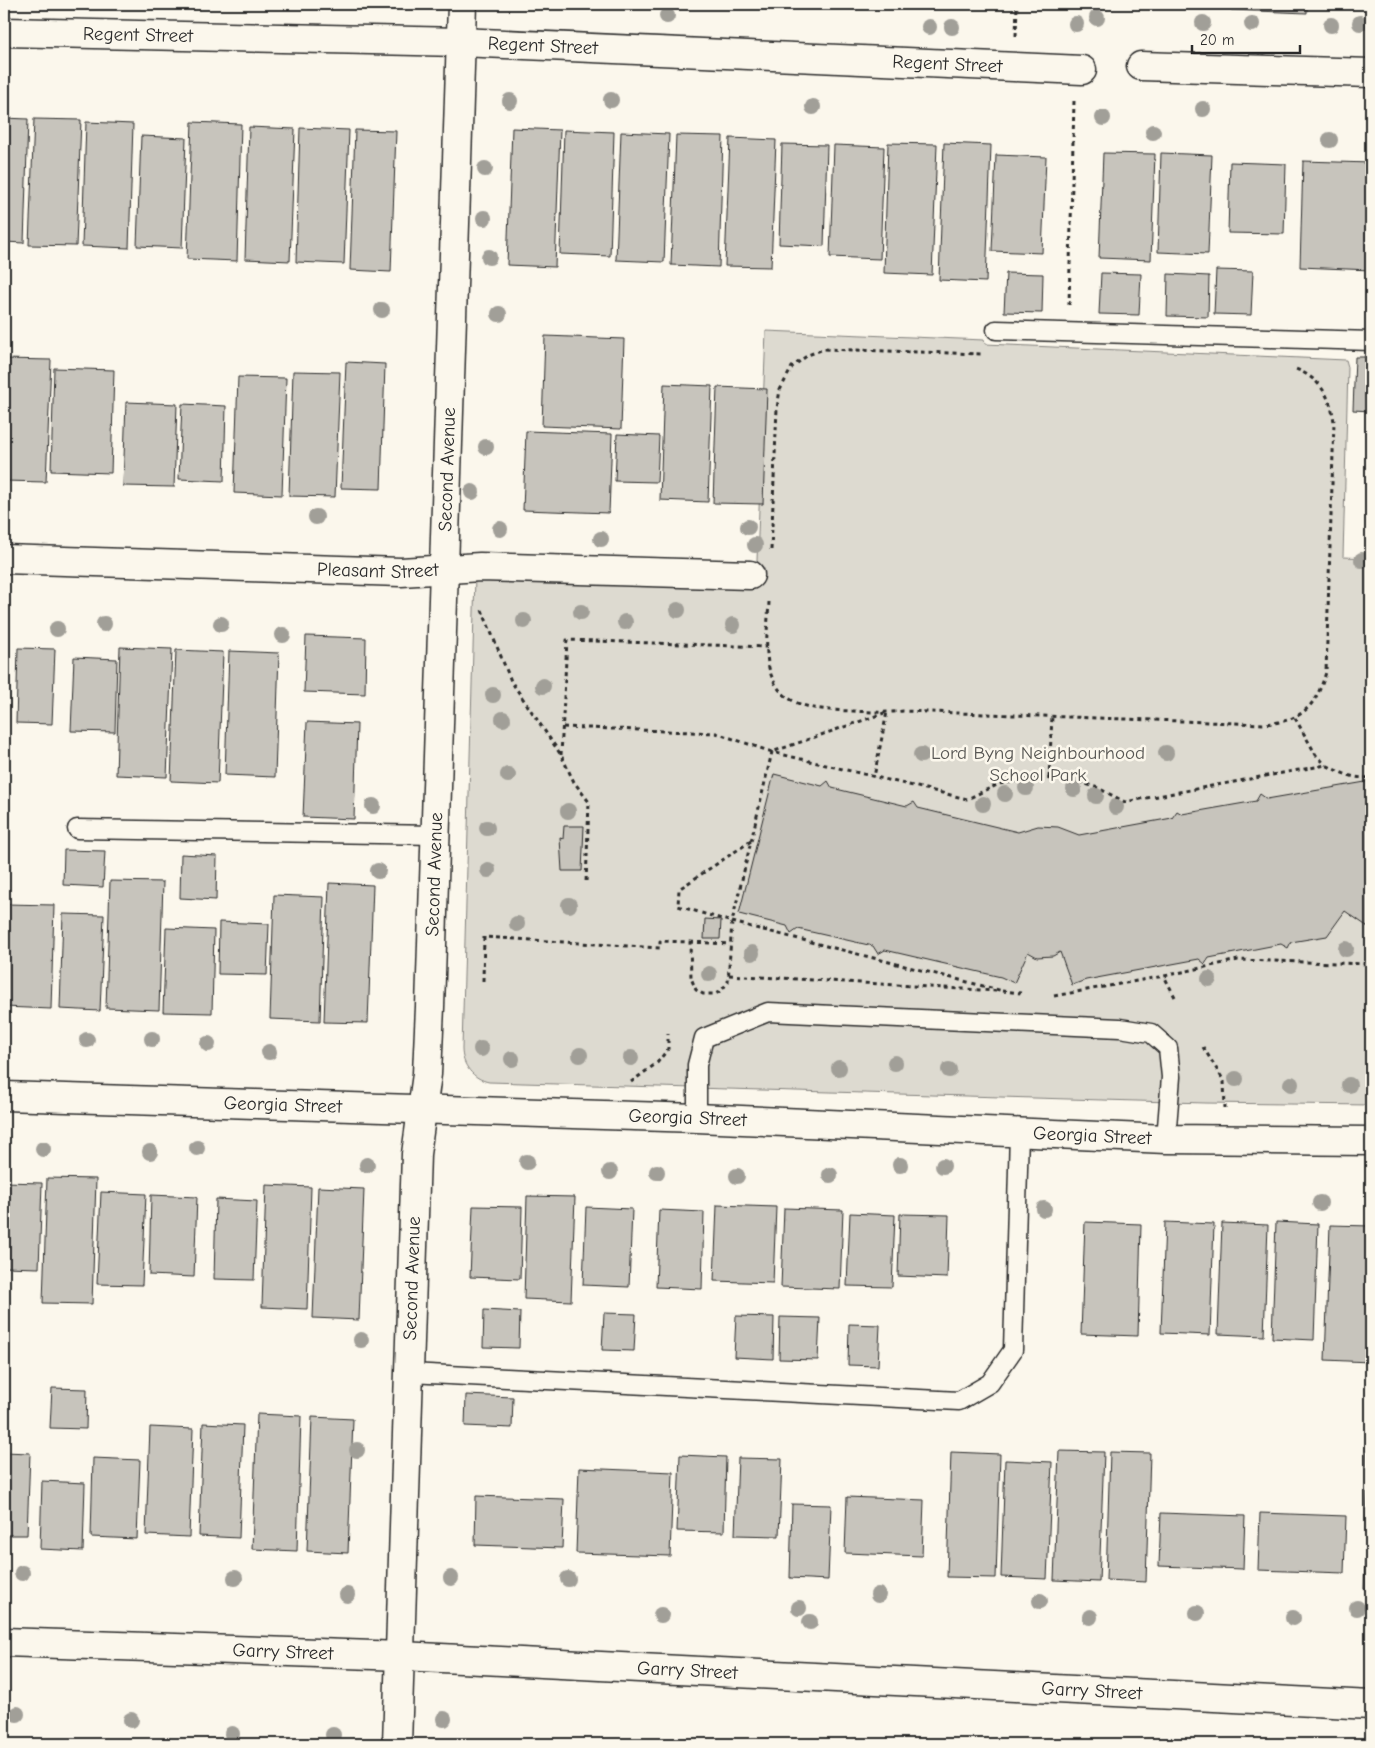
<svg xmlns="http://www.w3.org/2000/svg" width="1375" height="1748" viewBox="0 0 1375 1748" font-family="'Comic Neue',sans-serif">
  <rect width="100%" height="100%" fill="#fbf7ec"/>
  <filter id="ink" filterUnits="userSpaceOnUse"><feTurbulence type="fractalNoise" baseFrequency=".02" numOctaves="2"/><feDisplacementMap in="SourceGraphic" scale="10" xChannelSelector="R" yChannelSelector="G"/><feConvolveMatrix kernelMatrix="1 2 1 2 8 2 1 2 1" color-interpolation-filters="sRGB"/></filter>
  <g filter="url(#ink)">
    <path fill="#dddad0" stroke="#84827e" d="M 766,331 L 984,340 L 985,344 L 1346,360 L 1348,367 L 1343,557 L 1371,558 L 1371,1105 L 1205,1103 L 489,1082 C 473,1079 462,1065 462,1049 L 475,576 L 756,586 Z"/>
    <g fill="#c7c4bc" stroke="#2b2b2b">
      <path d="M 1231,4 L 1307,4 L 1307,13 L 1231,10 Z"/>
      <path d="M 4,118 L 28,119 L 24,243 L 4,242 Z"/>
      <path d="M 34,119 L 81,120 L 76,246 L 29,245 Z"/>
      <path d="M 86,122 L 133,124 L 129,248 L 82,246 Z"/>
      <path d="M 192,122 L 241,124 L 237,261 L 187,259 Z"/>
      <path d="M 249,127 L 295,129 L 290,261 L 245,259 Z"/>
      <path d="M 300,128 L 349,130 L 344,264 L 296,262 Z"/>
      <path d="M 512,128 L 560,130 L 555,267 L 507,265 Z"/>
      <path d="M 355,130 L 396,131 L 391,272 L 350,270 Z"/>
      <path d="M 564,130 L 614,132 L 610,256 L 560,254 Z"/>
      <path d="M 621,132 L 669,134 L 664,262 L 616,260 Z"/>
      <path d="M 676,135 L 723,136 L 719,267 L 671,265 Z"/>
      <path d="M 141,136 L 186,138 L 182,248 L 137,246 Z"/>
      <path d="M 730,138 L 776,140 L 771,267 L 725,266 Z"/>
      <path d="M 888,143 L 937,144 L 932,275 L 884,273 Z"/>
      <path d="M 944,143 L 991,145 L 986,282 L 939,280 Z"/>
      <path d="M 782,144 L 827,145 L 824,246 L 779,244 Z"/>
      <path d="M 834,145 L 884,147 L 880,259 L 830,257 Z"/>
      <path d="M 1103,153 L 1155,154 L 1151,260 L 1099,258 Z"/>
      <path d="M 1161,153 L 1212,155 L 1208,254 L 1158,252 Z"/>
      <path d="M 996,155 L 1046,157 L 1042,253 L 992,251 Z"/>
      <path d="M 1303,161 L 1371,163 L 1371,270 L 1300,267 Z"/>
      <path d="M 1230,162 L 1286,164 L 1284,234 L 1228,233 Z"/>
      <path d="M 1216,270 L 1253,271 L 1251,315 L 1214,314 Z"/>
      <path d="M 1006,273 L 1043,274 L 1042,313 L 1004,312 Z"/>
      <path d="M 1101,273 L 1141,274 L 1139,315 L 1099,314 Z"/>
      <path d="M 1168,274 L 1209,276 L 1208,317 L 1167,316 Z"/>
      <path d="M 545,336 L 624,339 L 621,429 L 542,426 Z"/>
      <path d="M 1355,357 L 1371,357 L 1371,411 L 1353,410 Z"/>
      <path d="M 4,359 L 51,360 L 46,482 L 4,481 Z"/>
      <path d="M 346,362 L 385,364 L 381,489 L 341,488 Z"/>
      <path d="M 54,368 L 114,370 L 111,473 L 51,471 Z"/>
      <path d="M 293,371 L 340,372 L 335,497 L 289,496 Z"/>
      <path d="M 238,377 L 286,378 L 282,495 L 234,493 Z"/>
      <path d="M 664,384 L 712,386 L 708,502 L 660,500 Z"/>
      <path d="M 717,387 L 767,389 L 763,504 L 713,503 Z"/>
      <path d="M 126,402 L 177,404 L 174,487 L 123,486 Z"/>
      <path d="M 182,404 L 226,406 L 224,481 L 179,479 Z"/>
      <path d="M 526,431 L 612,434 L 609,513 L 523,510 Z"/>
      <path d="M 617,434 L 659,436 L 657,482 L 615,481 Z"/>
      <path d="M 306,636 L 366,638 L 365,694 L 304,692 Z"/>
      <path d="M 120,647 L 172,649 L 167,777 L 116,775 Z"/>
      <path d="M 18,648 L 55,649 L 52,724 L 16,723 Z"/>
      <path d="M 176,650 L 223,652 L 218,783 L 171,781 Z"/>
      <path d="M 229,651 L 279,653 L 275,777 L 225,775 Z"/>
      <path d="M 74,657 L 117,659 L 115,732 L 71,731 Z"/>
      <path d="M 307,722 L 357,724 L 354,819 L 303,817 Z"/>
      <path d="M 774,774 L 822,786 L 828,781 L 832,788 L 907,806 L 914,802 L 918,808 L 1018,832 L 1038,826 L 1058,827 L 1079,835 L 1172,818 L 1177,811 L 1182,814 L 1256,801 L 1260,794 L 1267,799 L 1371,781 L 1371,929 L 1345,911 L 1327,936 L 1291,942 L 1288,948 L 1281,944 L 1209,958 L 1205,964 L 1199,959 L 1086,980 L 1072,985 L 1060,952 L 1053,956 L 1037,957 L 1028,952 L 1014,983 L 1001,977 L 885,950 L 878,954 L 873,946 L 798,929 L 791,934 L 787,926 L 739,914 Z"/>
      <path d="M 564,826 L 584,826 L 582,871 L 562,871 L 560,838 L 563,839 Z"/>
      <path d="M 64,850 L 105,851 L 103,887 L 63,885 Z"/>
      <path d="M 181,854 L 217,856 L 216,900 L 180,898 Z"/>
      <path d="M 110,881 L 163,882 L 159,1010 L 106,1008 Z"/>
      <path d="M 329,883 L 373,885 L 368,1023 L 324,1022 Z"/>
      <path d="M 274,895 L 324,897 L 320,1021 L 270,1019 Z"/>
      <path d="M 6,904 L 54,905 L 51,1009 L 4,1007 Z"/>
      <path d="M 63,914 L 104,915 L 100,1011 L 60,1009 Z"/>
      <path d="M 705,919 L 721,920 L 720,939 L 704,939 Z"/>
      <path d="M 219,922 L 269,924 L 267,975 L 218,974 Z"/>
      <path d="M 166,928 L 214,930 L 212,1013 L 163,1012 Z"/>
      <path d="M 47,1178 L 96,1179 L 92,1304 L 43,1303 Z"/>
      <path d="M 4,1182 L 42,1183 L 39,1268 L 4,1267 Z"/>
      <path d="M 266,1185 L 311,1187 L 307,1309 L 262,1307 Z"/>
      <path d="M 318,1187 L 364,1189 L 359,1320 L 313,1318 Z"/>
      <path d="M 101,1192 L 146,1194 L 142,1285 L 97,1284 Z"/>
      <path d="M 151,1195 L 197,1197 L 194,1277 L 149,1275 Z"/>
      <path d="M 527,1196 L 575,1197 L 571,1301 L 524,1299 Z"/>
      <path d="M 216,1199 L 257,1201 L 254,1280 L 214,1279 Z"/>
      <path d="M 717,1205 L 776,1207 L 773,1283 L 714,1281 Z"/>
      <path d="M 473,1206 L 522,1207 L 520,1279 L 470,1277 Z"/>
      <path d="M 586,1207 L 632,1209 L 629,1287 L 583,1285 Z"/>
      <path d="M 784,1208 L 843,1210 L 840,1289 L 781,1287 Z"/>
      <path d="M 659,1210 L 704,1212 L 702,1289 L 656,1287 Z"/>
      <path d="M 850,1213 L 895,1215 L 892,1287 L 847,1286 Z"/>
      <path d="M 900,1214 L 949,1215 L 947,1278 L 898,1276 Z"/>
      <path d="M 1085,1222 L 1141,1224 L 1138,1336 L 1081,1334 Z"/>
      <path d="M 1165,1222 L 1214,1224 L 1210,1335 L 1161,1333 Z"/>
      <path d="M 1276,1222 L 1318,1224 L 1314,1340 L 1272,1338 Z"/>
      <path d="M 1222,1223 L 1268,1225 L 1264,1336 L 1218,1334 Z"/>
      <path d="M 1330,1225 L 1371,1226 L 1370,1362 L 1325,1360 Z"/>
      <path d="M 484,1310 L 520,1312 L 519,1348 L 483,1347 Z"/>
      <path d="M 604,1313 L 636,1314 L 634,1351 L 602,1350 Z"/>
      <path d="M 736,1316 L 774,1317 L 773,1359 L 734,1357 Z"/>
      <path d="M 780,1317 L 820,1318 L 818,1360 L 779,1359 Z"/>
      <path d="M 849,1324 L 880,1325 L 878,1366 L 848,1365 Z"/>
      <path d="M 52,1388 L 87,1389 L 86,1429 L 50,1428 Z"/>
      <path d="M 466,1395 L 513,1397 L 512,1428 L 465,1426 Z"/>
      <path d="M 257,1414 L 301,1416 L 297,1551 L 252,1549 Z"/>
      <path d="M 312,1417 L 353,1419 L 348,1553 L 307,1551 Z"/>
      <path d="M 203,1423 L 243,1425 L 239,1538 L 199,1536 Z"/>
      <path d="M 150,1427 L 193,1429 L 189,1537 L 146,1535 Z"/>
      <path d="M 1367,1429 L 1371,1429 L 1371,1468 L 1366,1468 Z"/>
      <path d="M 1059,1451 L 1104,1452 L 1099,1582 L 1054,1580 Z"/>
      <path d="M 4,1452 L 30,1453 L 27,1535 L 4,1535 Z"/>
      <path d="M 951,1452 L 1000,1454 L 996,1578 L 947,1577 Z"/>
      <path d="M 1110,1452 L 1150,1453 L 1146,1582 L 1106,1580 Z"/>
      <path d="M 680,1455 L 726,1457 L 724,1532 L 677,1531 Z"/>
      <path d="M 93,1458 L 140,1460 L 137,1539 L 91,1537 Z"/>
      <path d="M 738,1458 L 782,1459 L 779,1536 L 735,1535 Z"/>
      <path d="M 1005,1460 L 1052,1462 L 1047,1579 L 1001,1577 Z"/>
      <path d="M 579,1468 L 673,1472 L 670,1556 L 576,1553 Z"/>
      <path d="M 42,1481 L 85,1483 L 83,1551 L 40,1549 Z"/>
      <path d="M 1367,1492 L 1371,1493 L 1371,1590 L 1364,1589 Z"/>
      <path d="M 476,1496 L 564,1499 L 562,1548 L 475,1545 Z"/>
      <path d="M 847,1497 L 924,1500 L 922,1556 L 845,1553 Z"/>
      <path d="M 792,1504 L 831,1505 L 828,1580 L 790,1578 Z"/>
      <path d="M 1161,1513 L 1245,1516 L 1243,1569 L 1159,1566 Z"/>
      <path d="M 1260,1513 L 1346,1516 L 1344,1573 L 1258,1570 Z"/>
    </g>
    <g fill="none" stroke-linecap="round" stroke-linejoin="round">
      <g stroke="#2b2b2b" stroke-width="21">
        <g id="service">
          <path d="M 996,330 L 1371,341"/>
          <path d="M 77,829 L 436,835"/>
          <path d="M 697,1118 L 697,1065 L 704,1038 L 768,1012 L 1120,1028 L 1151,1033 L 1168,1048 L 1171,1077 L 1166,1139"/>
          <path d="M 410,1373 L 959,1401 L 990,1383 L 1013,1350 L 1019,1133"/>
        </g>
      </g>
      <g stroke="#2b2b2b" stroke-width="31">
        <g id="minor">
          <path id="s1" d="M 4,32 L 460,42 L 1082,70"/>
          <path d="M 1141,66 L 1371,73"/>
          <path id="s2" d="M 4,559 L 401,572 L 480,567 L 750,575"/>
          <path id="s3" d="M 4,1096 L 697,1118 L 1166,1139 L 1371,1141"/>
          <path id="s4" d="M 4,1642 L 401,1656 L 1371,1705"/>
          <path id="s5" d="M 397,1744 L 416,1154 L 427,1074 L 430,1007 L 462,4"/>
        </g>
      </g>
      <g stroke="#2b2b2b" stroke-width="3" stroke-dasharray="4 4" stroke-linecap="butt">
        <path d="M 1016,36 L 1017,4"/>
        <path d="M 1069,305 L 1074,101"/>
        <path d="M 771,550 L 777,408 L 780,390 L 792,367 L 808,355 L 824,349 L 981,354"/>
        <path d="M 769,602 C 768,621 765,644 768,663 C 776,709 816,710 853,711 C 870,712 886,713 903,711 L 1263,724 C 1301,722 1316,707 1326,672 L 1334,422 C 1331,396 1319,377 1293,368"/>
        <path d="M 482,610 L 511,681 L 561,755 L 574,782 L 589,802 L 586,883"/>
        <path d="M 1295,718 L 1316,755 L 1326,765"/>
        <path d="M 563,727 L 716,733 L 772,752 L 887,712 L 874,777"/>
        <path d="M 561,755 L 567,640 L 767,647"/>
        <path d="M 1049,778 L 1052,716"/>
        <path d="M 751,841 L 679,889 L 678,906 L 732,922 L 1003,991"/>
        <path d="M 690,942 L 730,944"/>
        <path d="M 729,975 L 996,991"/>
        <path d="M 483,981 L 484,937 L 660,948 L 660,941 L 690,942 L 691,978 L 696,990 L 703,994 L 715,994 L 721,991 L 728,982 L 732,922 L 772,752 L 967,799 L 999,784 L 1037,778 L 1073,780 L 1098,788 L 1125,802 L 1326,765 C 1341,773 1355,780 1371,777"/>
        <path d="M 1002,991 L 1021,993"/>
        <path d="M 1054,996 L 1164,976"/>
        <path d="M 1175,997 L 1164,976 L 1238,960 L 1371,964"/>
        <path d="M 1203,1047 L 1224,1081 L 1225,1108"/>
        <path d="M 631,1082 L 657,1063 L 668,1049 L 668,1033"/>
      </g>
      <use href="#service" stroke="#fbf7ec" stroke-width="18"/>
      <use href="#minor" stroke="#fbf7ec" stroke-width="28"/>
    </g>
    <g fill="#a19f98">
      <circle cx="667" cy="16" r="8"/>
      <circle cx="1097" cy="18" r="8"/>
      <circle cx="1203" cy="23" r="8"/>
      <circle cx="1360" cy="23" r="8"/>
      <circle cx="1076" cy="24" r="8"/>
      <circle cx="1252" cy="24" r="8"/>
      <circle cx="1331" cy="25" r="8"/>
      <circle cx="929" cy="27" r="8"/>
      <circle cx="952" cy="27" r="8"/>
      <circle cx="611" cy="100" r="8"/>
      <circle cx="510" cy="101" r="8"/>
      <circle cx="813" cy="107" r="8"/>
      <circle cx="1203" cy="109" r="8"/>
      <circle cx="1103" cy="118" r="8"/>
      <circle cx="1153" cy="132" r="8"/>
      <circle cx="1330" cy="140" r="8"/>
      <circle cx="485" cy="169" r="8"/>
      <circle cx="484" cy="218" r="8"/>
      <circle cx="489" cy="257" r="8"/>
      <circle cx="382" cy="310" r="8"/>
      <circle cx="499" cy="314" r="8"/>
      <circle cx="486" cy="447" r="8"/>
      <circle cx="472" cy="492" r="8"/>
      <circle cx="316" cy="517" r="8"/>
      <circle cx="748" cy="527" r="8"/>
      <circle cx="500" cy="529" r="8"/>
      <circle cx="601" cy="539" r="8"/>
      <circle cx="755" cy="545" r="8"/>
      <circle cx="1362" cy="560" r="8"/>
      <circle cx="678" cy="610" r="8"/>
      <circle cx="581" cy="612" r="8"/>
      <circle cx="524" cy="621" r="8"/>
      <circle cx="625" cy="622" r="8"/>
      <circle cx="104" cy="624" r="8"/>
      <circle cx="221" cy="624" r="8"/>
      <circle cx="733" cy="625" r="8"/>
      <circle cx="57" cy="629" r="8"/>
      <circle cx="283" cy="635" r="8"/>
      <circle cx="543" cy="686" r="8"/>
      <circle cx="493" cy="695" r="8"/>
      <circle cx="503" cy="719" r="8"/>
      <circle cx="1166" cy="753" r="8"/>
      <circle cx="921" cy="755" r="8"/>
      <circle cx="508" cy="775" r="8"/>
      <circle cx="1026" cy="788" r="8"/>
      <circle cx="1074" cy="789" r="8"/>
      <circle cx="1005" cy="794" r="8"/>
      <circle cx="1096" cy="796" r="8"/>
      <circle cx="983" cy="804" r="8"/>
      <circle cx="373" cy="806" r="8"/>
      <circle cx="1116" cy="807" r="8"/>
      <circle cx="568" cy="811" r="8"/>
      <circle cx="487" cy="828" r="8"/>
      <circle cx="488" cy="870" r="8"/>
      <circle cx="378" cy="871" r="8"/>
      <circle cx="569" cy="905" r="8"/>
      <circle cx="517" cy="924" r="8"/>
      <circle cx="1346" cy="949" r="8"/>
      <circle cx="752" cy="953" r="8"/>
      <circle cx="709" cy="974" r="8"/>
      <circle cx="1209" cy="979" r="8"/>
      <circle cx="152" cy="1039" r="8"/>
      <circle cx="87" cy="1040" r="8"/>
      <circle cx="208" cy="1044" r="8"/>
      <circle cx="481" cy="1049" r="8"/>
      <circle cx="269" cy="1052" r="8"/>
      <circle cx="580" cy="1055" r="8"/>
      <circle cx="631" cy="1058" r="8"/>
      <circle cx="512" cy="1059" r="8"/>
      <circle cx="895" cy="1063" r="8"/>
      <circle cx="839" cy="1068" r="8"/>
      <circle cx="949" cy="1070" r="8"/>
      <circle cx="1236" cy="1079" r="8"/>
      <circle cx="1291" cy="1084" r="8"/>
      <circle cx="1349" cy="1085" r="8"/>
      <circle cx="197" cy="1148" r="8"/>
      <circle cx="43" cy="1149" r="8"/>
      <circle cx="150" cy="1152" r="8"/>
      <circle cx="527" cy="1162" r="8"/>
      <circle cx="367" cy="1165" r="8"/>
      <circle cx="900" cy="1165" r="8"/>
      <circle cx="943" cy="1166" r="8"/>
      <circle cx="610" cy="1172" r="8"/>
      <circle cx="657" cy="1172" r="8"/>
      <circle cx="830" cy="1175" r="8"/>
      <circle cx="737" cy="1176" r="8"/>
      <circle cx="1320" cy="1203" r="8"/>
      <circle cx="1044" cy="1209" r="8"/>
      <circle cx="361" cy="1340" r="8"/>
      <circle cx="357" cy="1450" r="8"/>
      <circle cx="22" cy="1573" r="8"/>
      <circle cx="235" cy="1578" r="8"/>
      <circle cx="451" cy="1578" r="8"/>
      <circle cx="568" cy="1579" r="8"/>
      <circle cx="347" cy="1595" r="8"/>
      <circle cx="878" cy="1595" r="8"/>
      <circle cx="1040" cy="1601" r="8"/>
      <circle cx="799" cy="1608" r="8"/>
      <circle cx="1357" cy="1608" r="8"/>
      <circle cx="1197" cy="1613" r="8"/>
      <circle cx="661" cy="1615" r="8"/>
      <circle cx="1090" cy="1617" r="8"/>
      <circle cx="1293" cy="1618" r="8"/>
      <circle cx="810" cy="1622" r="8"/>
      <circle cx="17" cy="1714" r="8"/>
      <circle cx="444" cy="1719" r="8"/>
      <circle cx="131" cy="1720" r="8"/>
      <circle cx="232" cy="1734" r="8"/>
      <circle cx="333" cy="1735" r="8"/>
    </g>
  </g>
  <g text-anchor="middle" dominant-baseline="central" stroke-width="5" stroke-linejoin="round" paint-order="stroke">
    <g font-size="19" fill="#2b2b2b" stroke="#fbf7ec">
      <text stroke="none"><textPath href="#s1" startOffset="134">Regent Street</textPath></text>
      <text stroke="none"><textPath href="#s1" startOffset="539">Regent Street</textPath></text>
      <text stroke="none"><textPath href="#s1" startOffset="944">Regent Street</textPath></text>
      <text stroke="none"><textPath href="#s5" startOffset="1276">Second Avenue</textPath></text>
      <text stroke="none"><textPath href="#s2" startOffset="374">Pleasant Street</textPath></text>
      <text stroke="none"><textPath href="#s5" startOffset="871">Second Avenue</textPath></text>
      <text stroke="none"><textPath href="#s3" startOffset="279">Georgia Street</textPath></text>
      <text stroke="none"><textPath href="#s3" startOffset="684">Georgia Street</textPath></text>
      <text stroke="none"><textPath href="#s3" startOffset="1089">Georgia Street</textPath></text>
      <text stroke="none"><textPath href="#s5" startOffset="466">Second Avenue</textPath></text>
      <text stroke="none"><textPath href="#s4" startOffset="279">Garry Street</textPath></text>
      <text stroke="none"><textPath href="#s4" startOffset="684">Garry Street</textPath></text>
      <text stroke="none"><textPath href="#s4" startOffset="1089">Garry Street</textPath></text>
    </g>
    <g font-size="19" fill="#585754" stroke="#fbf7ec">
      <text x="1038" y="753">Lord Byng Neighbourhood<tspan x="1038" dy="22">School Park</tspan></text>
    </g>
  </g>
  <rect width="1375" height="1748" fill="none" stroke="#fbf7ec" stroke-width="20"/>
  <rect x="10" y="10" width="1355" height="1728" fill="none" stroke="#2b2b2b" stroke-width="2" filter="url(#ink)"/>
  <path d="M1192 45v8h108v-8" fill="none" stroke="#2b2b2b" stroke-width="2.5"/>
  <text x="1200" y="45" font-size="15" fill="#2b2b2b" stroke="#fbf7ec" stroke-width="4" paint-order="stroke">20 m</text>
</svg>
